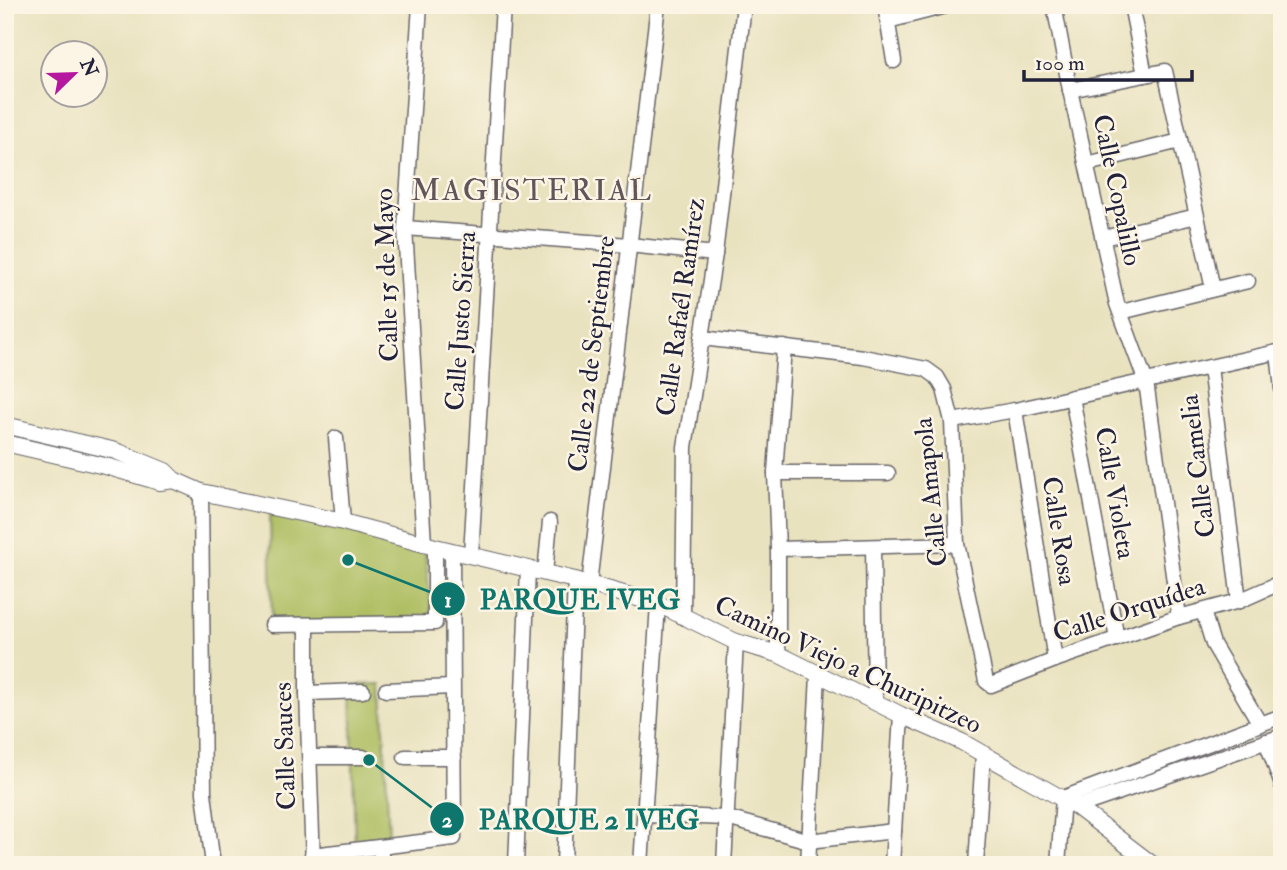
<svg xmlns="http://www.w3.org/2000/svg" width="1287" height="870" viewBox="0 0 1287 870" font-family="'IM FELL Double Pica',serif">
  <rect width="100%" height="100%" fill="#fcf5e5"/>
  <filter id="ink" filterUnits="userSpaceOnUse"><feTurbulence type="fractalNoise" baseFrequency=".0143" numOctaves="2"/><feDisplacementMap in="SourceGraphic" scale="14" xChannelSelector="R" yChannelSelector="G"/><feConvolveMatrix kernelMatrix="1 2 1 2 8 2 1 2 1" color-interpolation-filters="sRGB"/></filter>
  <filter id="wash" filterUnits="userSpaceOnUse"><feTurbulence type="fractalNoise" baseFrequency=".00686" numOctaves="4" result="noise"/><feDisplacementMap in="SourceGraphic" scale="28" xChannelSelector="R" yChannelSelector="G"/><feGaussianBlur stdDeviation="1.57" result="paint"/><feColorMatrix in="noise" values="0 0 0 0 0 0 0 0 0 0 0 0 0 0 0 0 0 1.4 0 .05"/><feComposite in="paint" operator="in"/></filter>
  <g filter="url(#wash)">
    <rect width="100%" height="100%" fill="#e9e2bf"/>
    <g fill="#adbd61" stroke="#68704e" stroke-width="2">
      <path d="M 270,508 L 424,544 L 433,625 L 272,628 Z"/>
      <path d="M 382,684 L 389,836 L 355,847 L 351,685 Z"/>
    </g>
  </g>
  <g filter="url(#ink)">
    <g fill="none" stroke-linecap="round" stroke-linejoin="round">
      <g stroke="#686569" stroke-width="17">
        <g id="minor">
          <path d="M 420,5 L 405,228 L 424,544"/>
          <path d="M 885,5 L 894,61"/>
          <path d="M 1054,5 L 1070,90 L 1117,304 L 1146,382 L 1179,617"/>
          <path d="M 1131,5 L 1145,75"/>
          <path d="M 888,21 L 950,5"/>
          <path d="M 1070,90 L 1165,71 L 1213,289"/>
          <path d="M 1087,164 L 1180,141"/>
          <path d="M 405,228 L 629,245 L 715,254"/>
          <path d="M 1103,238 L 1197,216"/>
          <path d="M 1121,312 L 1248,281"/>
          <path d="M 702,338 L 863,357 L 926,369 L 937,377 L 944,389 L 952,421 L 957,544 L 986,681 L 991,685 L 1055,660 L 1179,617 L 1239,601 L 1282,582"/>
          <path d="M 1278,352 L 1282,389"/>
          <path d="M 1210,367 L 1239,601"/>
          <path d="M 1072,397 L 1117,639"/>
          <path d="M 1015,410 L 1055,660"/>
          <path d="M 952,421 L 1015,410 L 1282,351"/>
          <path d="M 336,438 L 343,522"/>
          <path d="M 775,473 L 888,473"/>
          <path d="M 201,492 L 204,793 L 213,865"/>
          <path d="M 873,547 L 875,702"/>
          <path d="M 778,549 L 957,544"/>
          <path d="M 471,555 L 503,5"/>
          <path d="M 545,573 L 550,522"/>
          <path d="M 589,584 L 658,5"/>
          <path d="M 1203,611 L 1213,644 L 1260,724"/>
          <path d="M 683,617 L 685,447 L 715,254 L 744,5"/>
          <path d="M 272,625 L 435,623 L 435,547"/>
          <path d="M 307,626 L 307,693 L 313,863"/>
          <path d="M 778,654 L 778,549 L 775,473 L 784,347"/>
          <path d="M 386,690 L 452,687"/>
          <path d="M 307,693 L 363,691"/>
          <path d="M 1266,741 L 1282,785"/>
          <path d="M 310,757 L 363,757"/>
          <path d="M 405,757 L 454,757"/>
          <path d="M 1077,807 L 1282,736"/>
          <path d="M 645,815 L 727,818 L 809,841 L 894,831"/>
          <path d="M 381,848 L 381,865"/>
          <path d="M 312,855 L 454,838 L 452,551"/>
          <path d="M 516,865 L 528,569"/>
          <path d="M 564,865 L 575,580"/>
          <path d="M 641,865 L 658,604"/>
          <path d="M 724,865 L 736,642"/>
          <path d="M 808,865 L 818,675"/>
          <path d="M 892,865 L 901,715"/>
          <path d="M 976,865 L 983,754"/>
          <path d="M 1058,865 L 1063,798 L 1282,716"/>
          <path d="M 1134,865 L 1134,851"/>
        </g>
      </g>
      <g stroke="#686569" stroke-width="18">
        <g id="tertiary">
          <path d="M 5,425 L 116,451 L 165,471 L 174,480 L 201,492 L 343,522 L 435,547 L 575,580 L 658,604 L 736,642 L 778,654 L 901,715 L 962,742 L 1077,807 L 1153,865"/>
          <path d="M 5,443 L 109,467 L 160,482 L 174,480"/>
        </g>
      </g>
      <use href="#minor" stroke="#fff" stroke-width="14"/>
      <use href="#tertiary" stroke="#fff" stroke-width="16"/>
    </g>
  </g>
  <g text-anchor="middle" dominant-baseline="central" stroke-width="5" stroke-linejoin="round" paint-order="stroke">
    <g font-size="26" fill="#22223b" stroke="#fcf5e5">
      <text transform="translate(1117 190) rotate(78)">Calle Copalillo</text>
      <text transform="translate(387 275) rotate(-92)">Calle 15 de Mayo</text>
      <text transform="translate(681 307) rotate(-82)">Calle Rafaél Ramírez</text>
      <text transform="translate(461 321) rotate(-86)">Calle Justo Sierra</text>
      <text transform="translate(592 354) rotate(-83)">Calle 22 de Septiembre</text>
      <text transform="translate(1198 466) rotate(-97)">Calle Camelia</text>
      <text transform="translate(931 492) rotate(-96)">Calle Amapola</text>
      <text transform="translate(1115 493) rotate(80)">Calle Violeta</text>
      <text transform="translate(1059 531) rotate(81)">Calle Rosa</text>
      <text transform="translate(1129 610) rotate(-18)">Calle Orquídea</text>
      <text transform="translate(848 665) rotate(25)">Camino Viejo a Churipitzeo</text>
      <text transform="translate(285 746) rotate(-92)">Calle Sauces</text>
    </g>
    <g font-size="30" letter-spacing="2" fill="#615659" stroke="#fcf5e5">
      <text x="532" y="190">MAGISTERIAL</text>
    </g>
  </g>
  <path fill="none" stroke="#0f766e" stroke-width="2.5" d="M348 560L448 599M369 760L447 819"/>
  <g fill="#0f766e" stroke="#fcf5e5" stroke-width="2.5">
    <circle cx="348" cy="560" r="7"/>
    <circle cx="369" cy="760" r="7"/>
    <circle cx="448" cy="599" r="18"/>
    <circle cx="447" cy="819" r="18"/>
  </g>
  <g font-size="21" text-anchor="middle" font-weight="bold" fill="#fff">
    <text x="448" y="607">1</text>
    <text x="447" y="827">2</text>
  </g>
  <g font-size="28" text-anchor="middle" font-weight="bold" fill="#0f766e" stroke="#fcf5e5" stroke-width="5" stroke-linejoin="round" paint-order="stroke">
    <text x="580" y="609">PARQUE IVEG</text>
    <text x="589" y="829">PARQUE 2 IVEG</text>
  </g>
  <rect width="1287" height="870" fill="none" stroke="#fcf5e5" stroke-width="28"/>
  <g transform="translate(74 74) rotate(67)"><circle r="33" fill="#fcf5e5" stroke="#a5a1a1" stroke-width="2"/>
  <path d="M0-5L12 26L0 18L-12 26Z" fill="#b5179e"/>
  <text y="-10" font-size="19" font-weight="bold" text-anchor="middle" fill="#22223b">N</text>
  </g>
  <path d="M1024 70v10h168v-10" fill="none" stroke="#22223b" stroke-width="3.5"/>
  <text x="1035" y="70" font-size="21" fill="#22223b" stroke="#fcf5e5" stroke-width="5" paint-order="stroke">100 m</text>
</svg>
